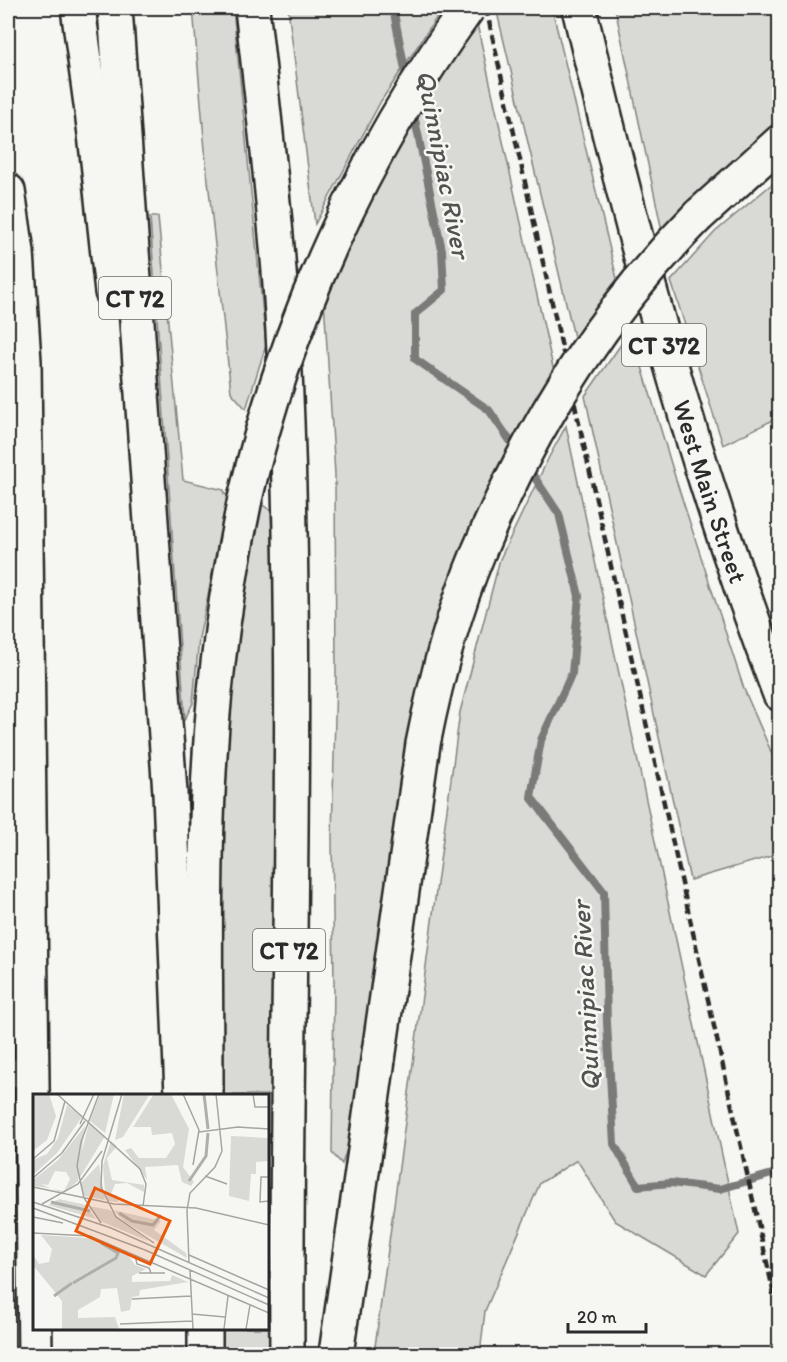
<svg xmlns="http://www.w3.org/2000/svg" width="787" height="1362" viewBox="0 0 787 1362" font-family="Itim,sans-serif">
  <rect width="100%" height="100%" fill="#f6f6f2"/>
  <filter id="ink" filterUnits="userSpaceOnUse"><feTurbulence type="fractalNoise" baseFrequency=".0167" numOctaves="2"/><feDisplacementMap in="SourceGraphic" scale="12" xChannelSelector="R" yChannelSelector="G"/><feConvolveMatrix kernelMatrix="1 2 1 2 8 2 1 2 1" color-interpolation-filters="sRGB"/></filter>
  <g filter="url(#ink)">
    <g fill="#d9d9d5" stroke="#828280" stroke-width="1.5">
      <path d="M 193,8 L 233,8 L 266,345 L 246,409 L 231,392 L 206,162 Z"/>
      <path d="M 288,8 L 443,8 L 381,101 L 315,224 Z"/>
      <path d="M 496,8 L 552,8 L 618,283 L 575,341 Z"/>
      <path d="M 615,8 L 779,8 L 779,122 L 738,157 L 662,231 Z"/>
      <path d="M 477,24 L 554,372 L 509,450 L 422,675 L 396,818 L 358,1115 L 342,1164 L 332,1153 L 334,983 L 332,837 L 336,676 L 335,474 L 324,300 L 370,199 L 443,73 Z"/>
      <path d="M 779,178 L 779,417 L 723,445 L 671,281 L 715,232 Z"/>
      <path d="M 150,217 L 158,217 L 183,480 L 224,490 L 224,494 L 229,495 L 199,638 L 193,703 L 185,719 Z"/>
      <path d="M 631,330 L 676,480 L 744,689 L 779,770 L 779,854 L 690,880 L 585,396 Z"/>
      <path d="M 566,426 L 739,1234 L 706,1275 L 615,1221 L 577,1160 L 540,1183 L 485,1311 L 480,1354 L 374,1354 L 460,712 L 500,559 L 549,457 Z"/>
      <path d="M 260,503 L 271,511 L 277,662 L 269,1354 L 219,1354 L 219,1328 L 267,1328 L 267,1095 L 221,1095 C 222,963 221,832 231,700 C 237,634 249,568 260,503 Z"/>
    </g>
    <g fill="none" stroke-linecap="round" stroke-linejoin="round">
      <g stroke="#7a7a78" stroke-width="8">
        <path d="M 393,8 L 407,80"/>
        <path d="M 413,110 L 442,250 L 444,290 L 415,314 L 415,359 L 489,410 L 517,451"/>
        <path d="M 527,466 L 559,514 L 579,596 L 572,673 L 541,740 L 531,797 L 604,892 L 607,1023 L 614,1144 L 638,1186 L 671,1183 L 720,1189 L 772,1174 L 780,1177"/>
      </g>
      <g stroke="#2b2b2b" stroke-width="30">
        <path id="minor" d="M 8,1074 L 30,1070"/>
      </g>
      <g stroke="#2b2b2b" stroke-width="38">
        <path id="tertiary" d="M 8,191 L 17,252 L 24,362 L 35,1354"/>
      </g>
      <g stroke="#2b2b2b" stroke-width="38">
        <g id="primary">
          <path id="s1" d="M 579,8 C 634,242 694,469 780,694"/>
        </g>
      </g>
      <g stroke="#2b2b2b" stroke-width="38">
        <g id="motorway">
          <path d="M 78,8 L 95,134 L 112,292"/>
          <path d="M 115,8 L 170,793 L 182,1095"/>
          <path d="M 252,8 C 264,115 277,223 283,331 C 301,672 285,1014 287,1354"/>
          <path d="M 698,216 L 780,142"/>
          <path d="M 206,1095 C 206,982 203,868 210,755 C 215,669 227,584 245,499"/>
          <path d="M 205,1354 L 205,1328"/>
          <path d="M 336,1354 L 423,744 C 436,678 453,613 479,551"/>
        </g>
      </g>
      <use href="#minor" stroke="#f6f6f2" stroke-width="26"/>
      <use href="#tertiary" stroke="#f6f6f2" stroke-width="33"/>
      <use href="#primary" stroke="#f6f6f2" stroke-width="33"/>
      <use href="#motorway" stroke="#f6f6f2" stroke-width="33"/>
      <path stroke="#2b2b2b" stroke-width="4.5" stroke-dasharray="9 4.5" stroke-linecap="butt" d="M 486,8 L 780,1321"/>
      <g stroke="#2b2b2b" stroke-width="38" stroke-linecap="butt">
        <g id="motorway-bridge">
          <path d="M 245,499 C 286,322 362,155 468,8"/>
          <path d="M 479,551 C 531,427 603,312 698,216"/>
        </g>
      </g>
      <use href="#motorway-bridge" stroke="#f6f6f2" stroke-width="33"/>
    </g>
  </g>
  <g text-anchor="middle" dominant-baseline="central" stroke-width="5" stroke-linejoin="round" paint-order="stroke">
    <g fill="#f6f6f2" stroke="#686867" stroke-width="1.5">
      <rect x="99" y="277" width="72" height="42" rx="4.5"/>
      <rect x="622" y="324" width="84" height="42" rx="4.5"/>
      <rect x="253" y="929" width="72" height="42" rx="4.5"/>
    </g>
    <g font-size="24" font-weight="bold" fill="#2b2b2b">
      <text x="135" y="298">CT 72</text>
      <text x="664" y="345">CT 372</text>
      <text x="289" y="950">CT 72</text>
    </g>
    <g font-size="26" fill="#2b2b2b" stroke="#f6f6f2">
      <text stroke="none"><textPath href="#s1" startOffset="501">West Main Street</textPath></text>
    </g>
    <g font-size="27" font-style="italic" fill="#525251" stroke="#f6f6f2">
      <text transform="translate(444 164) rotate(79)">Quinnipiac River</text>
      <text transform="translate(585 996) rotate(-93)">Quinnipiac River</text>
    </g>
  </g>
  <g transform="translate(33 1094)">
    <rect width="236" height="236" fill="#f6f6f2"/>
    <path d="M 0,0 L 16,0 L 23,22 L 14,46 L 0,57 ZM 67,0 L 81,0 L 72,39 L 57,27 ZM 91,0 L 117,0 L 90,43 L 82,46 ZM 121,0 L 138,0 L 156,35 L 150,73 L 161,88 L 158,92 L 149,88 L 145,71 L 112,73 L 114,86 L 92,56 L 98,54 L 106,64 L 133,64 L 142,50 L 139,39 L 119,41 L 118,33 L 100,33 ZM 34,11 L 49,23 L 24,59 L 0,81 L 0,66 L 14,60 L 25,44 ZM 56,29 L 72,42 L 46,85 L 46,69 ZM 52,32 L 45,87 L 30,99 L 19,95 L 31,97 L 37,85 L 33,78 L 22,77 L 15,91 L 8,90 L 17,94 L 0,92 L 0,86 L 25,66 ZM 198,42 L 235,44 L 235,67 L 223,68 L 223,80 L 218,80 L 216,107 L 196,102 ZM 78,47 L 84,52 L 74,64 L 79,86 L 111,91 L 111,98 L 94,89 L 82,90 L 78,100 L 85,102 L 85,108 L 75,107 L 72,98 L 70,72 ZM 66,70 L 72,106 L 51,102 L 47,90 ZM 26,105 L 53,111 L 63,125 L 15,111 ZM 56,112 L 77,116 L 115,147 L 67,127 ZM 80,116 L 128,127 L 121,136 L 153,159 L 154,164 L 93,129 ZM 8,141 L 55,144 L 95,161 L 102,171 L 113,175 L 99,182 L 99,188 L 137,187 L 139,181 L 155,188 L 107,196 L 106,202 L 99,203 L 97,216 L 88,218 L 84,194 L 68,195 L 67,203 L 45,216 L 45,224 L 82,223 L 86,235 L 29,235 L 29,207 L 0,171 L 0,161 L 6,170 L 16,168 L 19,155 Z" fill="#d9d9d5"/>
    <path fill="none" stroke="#aeaeab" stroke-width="3" d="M 171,0 L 175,35M 156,87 L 173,62 L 175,39M 18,108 L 57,117M 86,119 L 99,127 L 120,131 L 128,121M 40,189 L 83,164 L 85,159 L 68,149M 21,202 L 39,189"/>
    <path fill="none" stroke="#a5a5a2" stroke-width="1.5" d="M 24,0 L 107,75 L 113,90 L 110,112M 66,0 L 48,48 L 44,72 L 51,104 L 68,129M 89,0 L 69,67 L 68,93 L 83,123 L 121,149M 150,0 L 166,36 L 160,71M 220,0 L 222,13 L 236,13M 47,30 L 61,0M 166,38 L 205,33 L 236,35M 0,65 L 21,47 L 32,7M 172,82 L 194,90M 236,83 L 228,83 L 227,108 L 236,107M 0,84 L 29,59 L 52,27M 0,93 L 81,110 L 163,114 L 236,131M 0,108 L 78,134 L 236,204M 9,110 L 45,90 L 69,57M 0,114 L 112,156 L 236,211M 0,123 L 30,129M 0,139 L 57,142 L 236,219M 102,161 L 104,170 L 116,174 L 118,179M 156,161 L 236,196M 156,169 L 154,116 L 157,99 L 182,73 L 189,57 L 183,0M 157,176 L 160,235M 106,179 L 132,179M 99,205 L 158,202M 159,220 L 192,223M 87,230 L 159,227M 191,235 L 195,202M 213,235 L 217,211"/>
    <path fill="#e8590c" fill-opacity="0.15" stroke="#e8590c" stroke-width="3" d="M 62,94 L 137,127 L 117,170 L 43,137 Z"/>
    <rect width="236" height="236" fill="none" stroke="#2b2b2b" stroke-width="3"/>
  </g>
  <rect width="787" height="1362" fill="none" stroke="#f6f6f2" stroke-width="30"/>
  <rect x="15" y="15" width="757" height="1332" fill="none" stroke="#2b2b2b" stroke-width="2" filter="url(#ink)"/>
  <path d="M568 1323v9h78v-9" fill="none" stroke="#2b2b2b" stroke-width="3"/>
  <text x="577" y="1323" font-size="18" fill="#2b2b2b" stroke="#f6f6f2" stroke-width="4.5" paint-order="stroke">20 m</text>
</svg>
